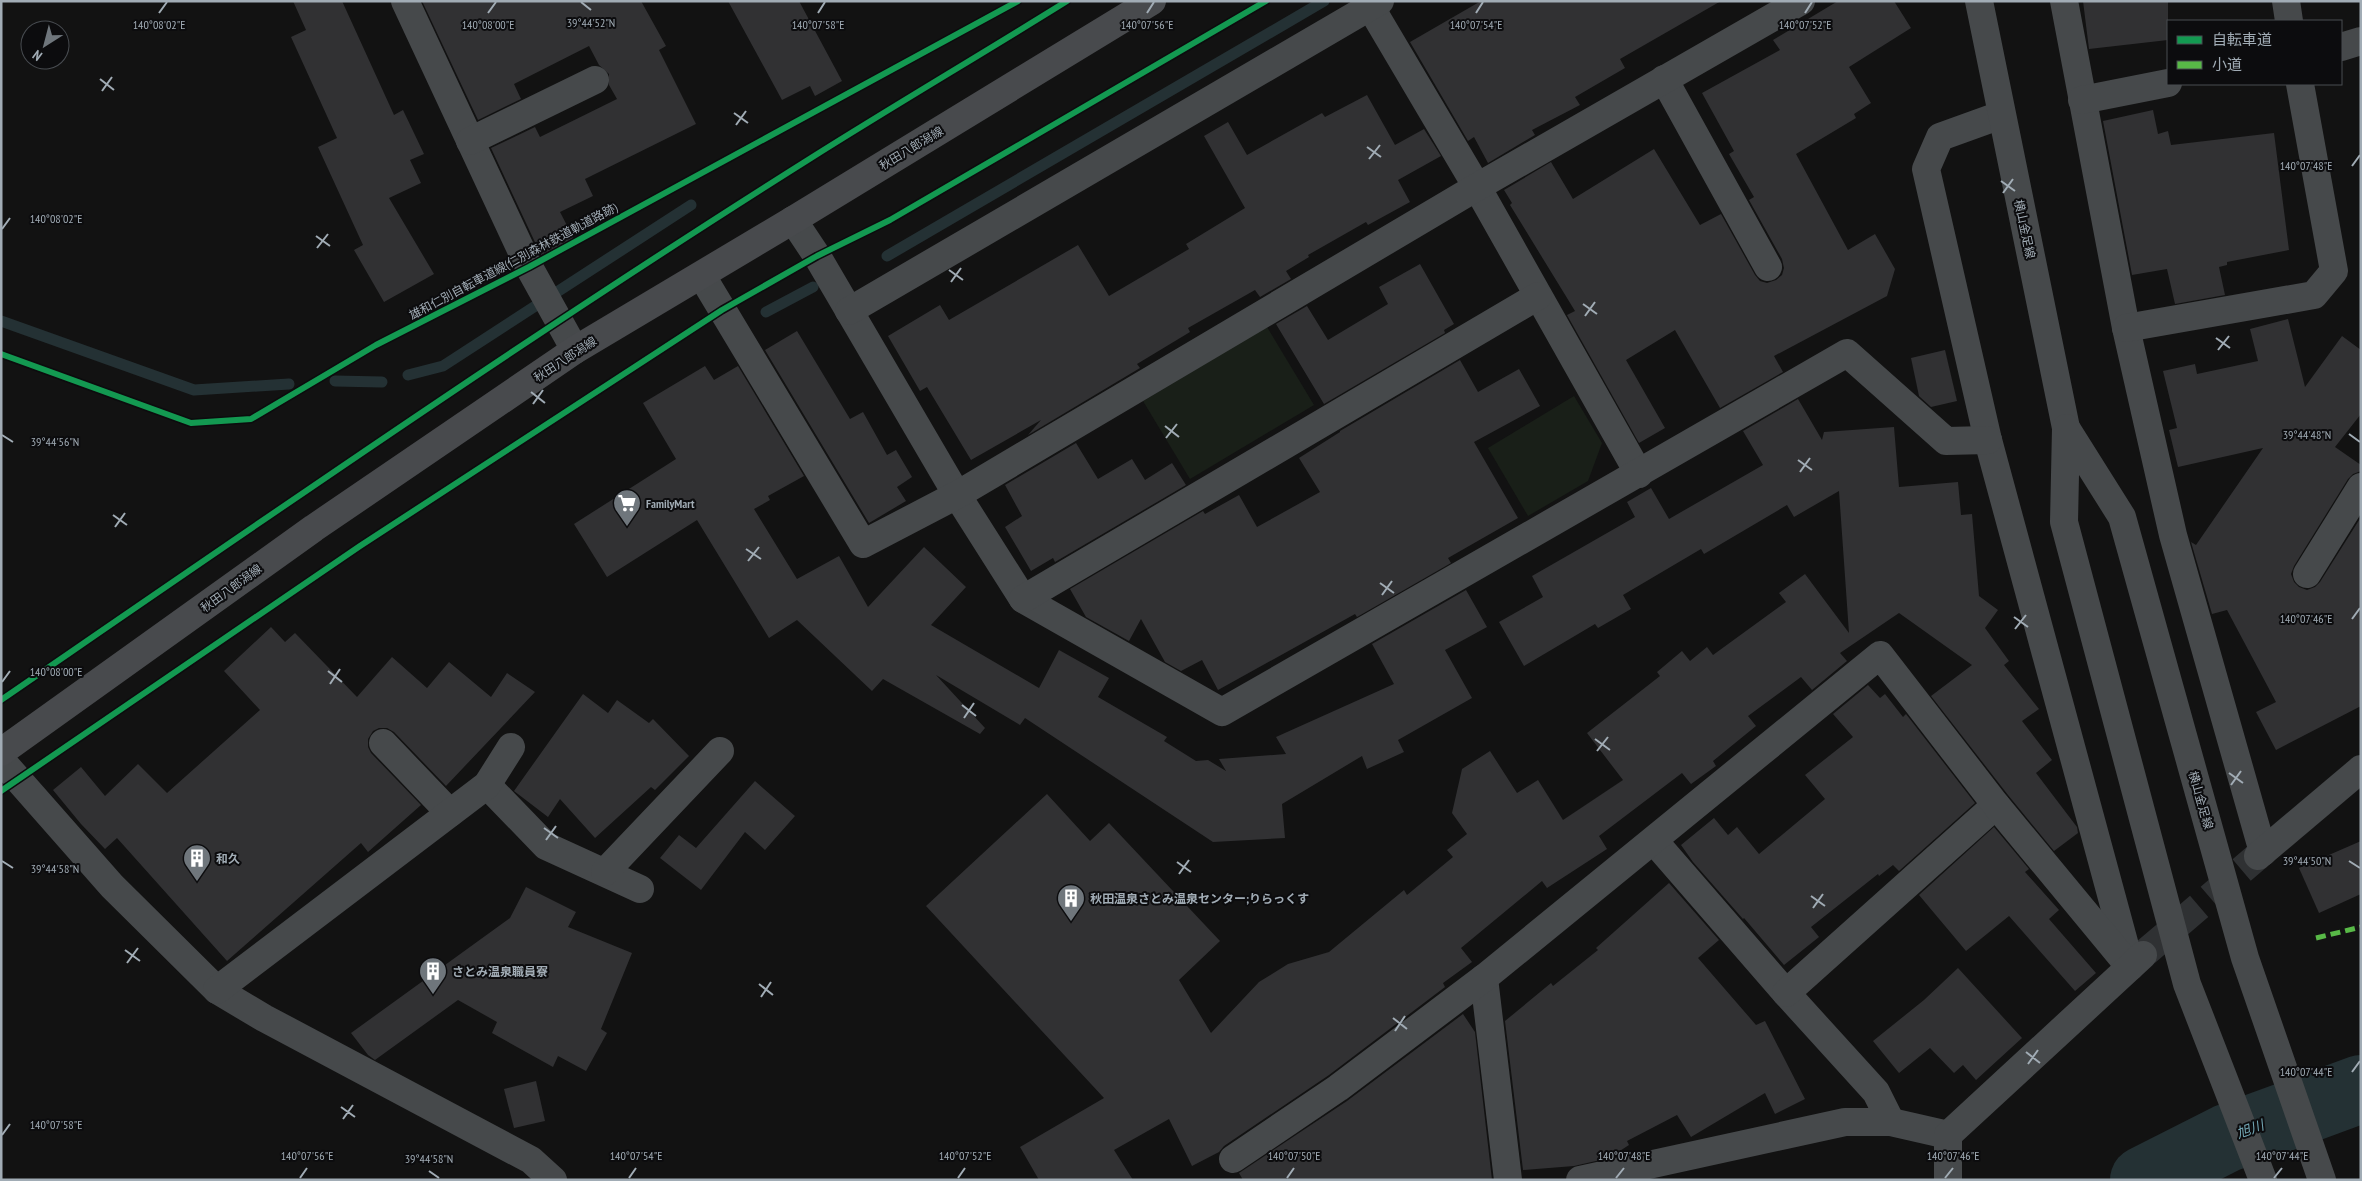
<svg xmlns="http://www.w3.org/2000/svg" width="2362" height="1181" viewBox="0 0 2362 1181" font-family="'PT Sans Narrow','Noto Sans JP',sans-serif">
  <rect width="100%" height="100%" fill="#121212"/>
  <g fill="#191f18">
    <path d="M 1267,327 L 1314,405 L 1190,479 L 1143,401 Z"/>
    <path d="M 1574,396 L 1602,443 L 1588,481 L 1528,516 L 1488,448 Z"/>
  </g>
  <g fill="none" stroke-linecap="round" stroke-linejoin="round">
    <g stroke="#243134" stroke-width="11">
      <path d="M 887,256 L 1324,1"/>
      <path d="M 766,312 L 813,287"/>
      <path d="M 1,321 L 194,390 L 289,384"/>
      <path d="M 408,375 L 443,366 L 691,205"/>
      <path d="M 335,381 L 382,382"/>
    </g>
    <path stroke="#243134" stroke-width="68" d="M 2144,1180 L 2227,1138 L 2361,1089"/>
  </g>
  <g fill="#313133">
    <path d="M 293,1 L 342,1 L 394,115 L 403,110 L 424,154 L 410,160 L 421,183 L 389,198 L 434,274 L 384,302 L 354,250 L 363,245 L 318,147 L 337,138 L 291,37 L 306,30 Z"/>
    <path d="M 422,1 L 641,1 L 666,46 L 659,50 L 696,124 L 585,179 L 593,196 L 560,212 L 574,239 L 541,255 L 491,148 L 535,127 L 540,137 L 617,99 L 609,85 L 609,74 L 599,65 L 589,46 L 514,84 L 521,99 L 478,120 Z"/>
    <path d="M 728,1 L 799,1 L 842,81 L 815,96 L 810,86 L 782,100 Z"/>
    <path d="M 1481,1 L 1721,1 L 1620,59 L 1625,68 L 1575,97 L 1580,105 L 1532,130 L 1535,135 L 1488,163 L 1474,137 L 1468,141 L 1410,42 Z"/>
    <path d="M 1838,1 L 1894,1 L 1911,28 L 1849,67 L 1871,103 L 1854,114 L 1856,118 L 1796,154 L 1848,250 L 1875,234 L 1895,269 L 1887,296 L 1774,356 L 1783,372 L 1720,408 L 1675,330 L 1626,360 L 1665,428 L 1639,443 L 1567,315 L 1575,311 L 1510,205 L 1512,203 L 1504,190 L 1551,162 L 1573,199 L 1654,149 L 1700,225 L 1721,214 L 1755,275 L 1760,281 L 1767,283 L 1776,280 L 1782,275 L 1784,268 L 1782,259 L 1749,200 L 1754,197 L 1729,154 L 1734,151 L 1702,93 L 1780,50 L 1773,40 Z"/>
    <path d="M 2083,1 L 2168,1 L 2168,40 L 2089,49 Z"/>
    <path d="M 1367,95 L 1395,145 L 1424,129 L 1441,156 L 1398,180 L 1410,202 L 1368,225 L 1366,222 L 1308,255 L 1309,257 L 1286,271 L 1291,279 L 1260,297 L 1255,290 L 1188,328 L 1190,332 L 1137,364 L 1140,368 L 1028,435 L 1041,420 L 971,460 L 927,387 L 920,391 L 888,336 L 940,305 L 949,320 L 1078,245 L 1109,296 L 1189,249 L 1186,244 L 1245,208 L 1204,136 L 1228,122 L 1247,155 L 1322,113 L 1325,117 Z"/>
    <path d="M 2153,110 L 2158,134 L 2168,131 L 2171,145 L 2274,133 L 2289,250 L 2227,262 L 2227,265 L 2219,267 L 2225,295 L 2175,304 L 2167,269 L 2132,275 L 2103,121 Z"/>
    <path d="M 1420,264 L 1454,324 L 1444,330 L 1445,333 L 1324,404 L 1276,324 L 1307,306 L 1328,340 L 1388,304 L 1379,287 Z"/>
    <path d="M 2288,319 L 2305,387 L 2342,336 L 2361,350 L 2361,414 L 2335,447 L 2361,465 L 2361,471 L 2353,474 L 2348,479 L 2294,566 L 2291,574 L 2294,582 L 2299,587 L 2307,590 L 2315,587 L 2320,582 L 2361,517 L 2361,706 L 2276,750 L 2256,712 L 2276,702 L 2227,610 L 2212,614 L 2191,542 L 2196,545 L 2263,448 L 2178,467 L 2169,430 L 2177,428 L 2163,371 L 2195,364 L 2197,374 L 2258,361 L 2250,329 Z"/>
    <path d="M 797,331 L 850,419 L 863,412 L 887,455 L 896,450 L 912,477 L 897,487 L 906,501 L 869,523 L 765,350 Z"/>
    <path d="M 1945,350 L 1957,401 L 1931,407 L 1919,396 L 1911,358 Z"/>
    <path d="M 1460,360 L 1478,392 L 1519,369 L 1540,406 L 1474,442 L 1518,518 L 1448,558 L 1451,563 L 1357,617 L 1355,614 L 1218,690 L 1202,660 L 1181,671 L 1165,662 L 1141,619 L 1129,641 L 1086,617 L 1070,589 L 1203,511 L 1205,514 L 1239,495 L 1257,527 L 1320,492 L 1299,458 L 1340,432 L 1340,431 Z"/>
    <path d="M 705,366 L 714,380 L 738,366 L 804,476 L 768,496 L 770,500 L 754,509 L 797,579 L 839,556 L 868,607 L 924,547 L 966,587 L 931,625 L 1039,688 L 1059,650 L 1109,678 L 1098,697 L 1167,737 L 1164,741 L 1196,761 L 1208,760 L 1226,771 L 1219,759 L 1286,754 L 1276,737 L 1394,684 L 1372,644 L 1466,590 L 1487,627 L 1445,650 L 1472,698 L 1398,740 L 1404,752 L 1367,769 L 1362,756 L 1282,804 L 1285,838 L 1213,842 L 1025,718 L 1020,725 L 936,675 L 985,728 L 980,734 L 883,679 L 872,691 L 797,620 L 769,638 L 697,520 L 607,577 L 574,524 L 676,459 L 643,403 Z"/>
    <path d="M 1798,399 L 1822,440 L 1824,432 L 1894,427 L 1899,487 L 1958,482 L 1961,515 L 1972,514 L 1979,596 L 1998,610 L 1985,628 L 2009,661 L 2004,665 L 2039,709 L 2022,721 L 2052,760 L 2036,773 L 2077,827 L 2078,833 L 2054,851 L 2008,795 L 1931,696 L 1972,665 L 1899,613 L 1840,653 L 1847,661 L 1812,690 L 1801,677 L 1748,716 L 1756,726 L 1713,761 L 1716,766 L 1691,784 L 1682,773 L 1599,836 L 1607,849 L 1547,888 L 1542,881 L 1461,948 L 1472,962 L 1443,983 L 1445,987 L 1329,1075 L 1224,1146 L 1219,1152 L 1192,1166 L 1169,1119 L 1114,1150 L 1133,1180 L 1039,1180 L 1020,1147 L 1104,1098 L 926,906 L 1047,794 L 1090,841 L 1109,823 L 1220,941 L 1179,980 L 1211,1033 L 1259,982 L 1288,964 L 1329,952 L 1404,890 L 1407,895 L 1453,857 L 1447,850 L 1467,834 L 1452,813 L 1462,769 L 1490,751 L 1517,793 L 1538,780 L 1563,820 L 1623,780 L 1587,733 L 1660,676 L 1657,672 L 1682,651 L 1690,661 L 1707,647 L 1713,655 L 1786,602 L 1779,593 L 1805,574 L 1849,633 L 1839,491 L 1794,517 L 1787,505 L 1704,554 L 1701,549 L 1623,595 L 1631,609 L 1598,628 L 1595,624 L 1524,666 L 1499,622 L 1543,597 L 1532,576 L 1635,517 L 1627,502 L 1651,488 L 1669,519 L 1763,465 L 1743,431 Z"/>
    <path d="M 1076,443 L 1098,479 L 1132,459 L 1145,480 L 1172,463 L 1186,485 L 1055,562 L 1053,558 L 1031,571 L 1005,527 L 1022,516 L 1005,485 Z"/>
    <path d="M 271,627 L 285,642 L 295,633 L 357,697 L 392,657 L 427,688 L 449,662 L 491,697 L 507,673 L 535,692 L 446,786 L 394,732 L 387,728 L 379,728 L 373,731 L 368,739 L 368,747 L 371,753 L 421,805 L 368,852 L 361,843 L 227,961 L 117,838 L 105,849 L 81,824 L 53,790 L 81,767 L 105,796 L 138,764 L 167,793 L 260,710 L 224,671 Z"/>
    <path d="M 1868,685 L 1880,698 L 1885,694 L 1903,717 L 1906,714 L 1975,803 L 1899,871 L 1893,865 L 1879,876 L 1878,874 L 1811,927 L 1819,937 L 1784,965 L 1744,918 L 1743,919 L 1693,862 L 1681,845 L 1714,818 L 1728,835 L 1737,827 L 1759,854 L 1825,799 L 1805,775 L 1853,737 L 1833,714 Z"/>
    <path d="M 583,694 L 608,713 L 617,700 L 649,723 L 653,719 L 689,756 L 655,790 L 651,787 L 595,838 L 560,799 L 548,817 L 514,791 Z"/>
    <path d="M 755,781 L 795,816 L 765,850 L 745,832 L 701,890 L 660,858 L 679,835 L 696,848 Z"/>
    <path d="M 1994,827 L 2029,869 L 2025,872 L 2059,910 L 2049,919 L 2096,973 L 2075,991 L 2009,916 L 1966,951 L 1919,895 Z"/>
    <path d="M 2361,841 L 2361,894 L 2319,913 L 2299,868 Z"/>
    <path d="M 1669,883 L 1719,940 L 1698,958 L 1756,1025 L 1765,1021 L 1805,1099 L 1775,1114 L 1765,1093 L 1691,1137 L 1677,1115 L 1627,1141 L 1629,1145 L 1609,1158 L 1574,1166 L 1523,1170 L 1505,1021 L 1551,983 L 1553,986 L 1598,950 L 1596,948 Z"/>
    <path d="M 526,887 L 576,912 L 568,927 L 632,953 L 601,1029 L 607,1033 L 586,1071 L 558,1056 L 553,1067 L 492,1033 L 497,1022 L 458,1000 L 375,1060 L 368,1055 L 351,1033 L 510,918 Z"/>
    <path d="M 1958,968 L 2022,1038 L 1976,1080 L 1963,1065 L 1954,1073 L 1930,1048 L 1899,1073 L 1873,1041 L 1924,1000 Z"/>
    <path d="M 1463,1014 L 1475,1032 L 1492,1180 L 1243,1180 L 1239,1173 L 1347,1101 Z"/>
    <path d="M 536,1081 L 545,1121 L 514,1128 L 504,1089 Z"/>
  </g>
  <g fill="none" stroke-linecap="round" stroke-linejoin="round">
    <path stroke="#2f3133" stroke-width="28" stroke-dasharray="28 14" stroke-linecap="butt" d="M 2146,952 L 2258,856"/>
    <g stroke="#46494b" stroke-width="28">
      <path d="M 405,1 L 529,267 L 575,350"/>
      <path d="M 1367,1 L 1477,187 L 1639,474"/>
      <path d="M 2064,1 L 2126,328 L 2173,535 L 2263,852"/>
      <path d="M 2286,1 L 2289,21"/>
      <path d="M 2341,47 L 2361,41"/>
      <path d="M 1664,79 L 1768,267"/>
      <path d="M 2082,100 L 2168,83"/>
      <path d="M 2001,115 L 1940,137 L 1926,169 L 1988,440 L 2128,957"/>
      <path d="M 470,141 L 595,80"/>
      <path d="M 793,220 L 817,256 L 957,495 L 1023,599 L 1222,712 L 1847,353 L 1946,441 L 1988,440"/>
      <path d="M 702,276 L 863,544 L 957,495 L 1477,187 L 1801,1"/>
      <path d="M 849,311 L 1380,1"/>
      <path d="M 2126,328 L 2314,295 L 2334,271 L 2300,84"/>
      <path d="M 2307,574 L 2361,487"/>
      <path d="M 1023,599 L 1538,296"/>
      <path d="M 383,743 L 450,813"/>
      <path d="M 1,760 L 112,886 L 217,990 L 264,1018 L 531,1160 L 553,1180"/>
      <path d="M 487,785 L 546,846 L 640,889"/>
      <path d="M 1654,841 L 1786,993 L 1876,1092 L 1891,1122"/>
      <path d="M 2258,856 L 2361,769"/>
      <path d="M 605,872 L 720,751"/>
      <path d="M 1484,978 L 1508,1180"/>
      <path d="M 217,990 L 487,785 L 511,747"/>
      <path d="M 1786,993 L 1996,805"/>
      <path d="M 1233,1159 L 1338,1088 L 1484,978 L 1880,655 L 1996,805 L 2130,967"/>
      <path d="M 1580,1180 L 1845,1122 L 1891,1122 L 1948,1135"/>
      <path d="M 1948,1180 L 1948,1135 L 2143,955"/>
    </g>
    <g stroke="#46494b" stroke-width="28">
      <path d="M 1979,1 L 2066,428"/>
      <path d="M 2263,1180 L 2187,984 L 2064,522 L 2066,428 L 2122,517 L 2245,958 L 2322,1180"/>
    </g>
    <path stroke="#484a4d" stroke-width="28" d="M 1,752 L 314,528 L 575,350 L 793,220 L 1152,1"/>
    <path stroke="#58b947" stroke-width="5" stroke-dasharray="10 5" stroke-linecap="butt" d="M 2316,938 L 2361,927"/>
    <g stroke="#0c0c0e" stroke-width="9">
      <g id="cycleway">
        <path d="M 1,354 L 191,423 L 251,419 L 376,345 L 529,267 L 1018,1"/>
        <path d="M 1,700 C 269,516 536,331 811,158 C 895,105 982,54 1067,1"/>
        <path d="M 1,791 L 360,546 L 722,310 L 817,256 L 890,220 L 1266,1"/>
      </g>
    </g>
    <use href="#cycleway" stroke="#139951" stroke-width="6"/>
  </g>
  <path fill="none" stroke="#a1acb5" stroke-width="2" d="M 581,2 L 591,10M 159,13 L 167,2M 488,13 L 496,2M 818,13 L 825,2M 1147,13 L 1154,2M 1476,13 L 1483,2M 1805,13 L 1812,2M 100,79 L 114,90M 102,91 L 112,77M 734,113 L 748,123M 736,125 L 746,111M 1367,147 L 1381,157M 1369,159 L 1380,145M 2352,166 L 2360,155M 2001,181 L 2015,191M 2003,193 L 2013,179M 2,229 L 10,218M 316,236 L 330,246M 317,248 L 328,234M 949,270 L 963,280M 951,282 L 961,268M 1583,304 L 1597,314M 1585,316 L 1595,302M 2216,338 L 2230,348M 2218,350 L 2229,336M 531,392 L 545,403M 533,404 L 543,390M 1165,426 L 1179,437M 2349,434 L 2360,442M 2,435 L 13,442M 1166,438 L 1177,424M 1798,460 L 1812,470M 1800,472 L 1810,458M 113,515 L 127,525M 115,527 L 125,513M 746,549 L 761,559M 748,561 L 759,547M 1380,583 L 1394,593M 1382,595 L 1392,581M 2014,617 L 2028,627M 2352,619 L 2360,608M 2015,629 L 2026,615M 328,671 L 342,682M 2,682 L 10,671M 330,684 L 340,669M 962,705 L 976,716M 964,718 L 974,703M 1595,739 L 1610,750M 1597,751 L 1608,737M 2229,773 L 2243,783M 2231,785 L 2241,771M 544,828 L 558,838M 546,840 L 556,826M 2,861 L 13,868M 2349,861 L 2360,868M 1177,862 L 1191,872M 1179,874 L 1189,860M 1811,896 L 1825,906M 1813,908 L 1823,894M 125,950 L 140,961M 127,963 L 138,948M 759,984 L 773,995M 761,997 L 771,982M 1393,1018 L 1407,1029M 1395,1031 L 1405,1016M 2026,1052 L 2040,1063M 2028,1064 L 2038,1050M 2352,1072 L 2360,1061M 341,1107 L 355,1117M 343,1119 L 353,1105M 2,1135 L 10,1124M 429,1171 L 439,1178M 300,1178 L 307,1168M 629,1178 L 636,1168M 958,1178 L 965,1168M 1287,1178 L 1294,1168M 1616,1178 L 1624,1168M 1945,1178 L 1953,1168M 2274,1178 L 2282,1168"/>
  <defs>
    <g id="supermarket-pin" transform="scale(1.4375)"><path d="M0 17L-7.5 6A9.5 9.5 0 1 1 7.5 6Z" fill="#6f767c" stroke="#0c0c0e"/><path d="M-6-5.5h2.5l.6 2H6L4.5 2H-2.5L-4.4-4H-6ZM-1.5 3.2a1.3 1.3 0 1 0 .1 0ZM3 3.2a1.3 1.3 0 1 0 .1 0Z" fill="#fff"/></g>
    <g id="building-pin" transform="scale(1.4375)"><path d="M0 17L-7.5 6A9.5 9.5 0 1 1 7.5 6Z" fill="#6f767c" stroke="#0c0c0e"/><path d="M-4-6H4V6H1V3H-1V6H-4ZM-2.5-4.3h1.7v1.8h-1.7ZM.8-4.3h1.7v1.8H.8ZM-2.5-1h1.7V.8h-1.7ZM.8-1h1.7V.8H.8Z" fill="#fff"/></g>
  </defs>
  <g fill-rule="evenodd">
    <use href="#supermarket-pin" x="627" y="503"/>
    <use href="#building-pin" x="197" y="858"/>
    <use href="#building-pin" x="1071" y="898"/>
    <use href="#building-pin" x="433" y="971"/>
  </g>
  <g text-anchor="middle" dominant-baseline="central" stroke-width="4" stroke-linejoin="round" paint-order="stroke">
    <g font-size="12" fill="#a1acb5" stroke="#0c0c0e">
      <text transform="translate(911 148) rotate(-31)">秋田八郎潟線</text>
      <text transform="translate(2025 229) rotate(78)">横山金足線</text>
      <text transform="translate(513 261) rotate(-28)">雄和仁別自転車道線(仁別森林鉄道軌道路跡)</text>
      <text transform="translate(565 359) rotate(-33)">秋田八郎潟線</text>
      <text transform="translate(231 588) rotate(-36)">秋田八郎潟線</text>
      <text transform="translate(2201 800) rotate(74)">横山金足線</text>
    </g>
    <g font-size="12" font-weight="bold" fill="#a1acb5" stroke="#0c0c0e" text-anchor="start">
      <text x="646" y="503">FamilyMart</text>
      <text x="216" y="858">和久</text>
      <text x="1090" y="898">秋田温泉さとみ温泉センター;りらっくす</text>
      <text x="452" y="971">さとみ温泉職員寮</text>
    </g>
    <g font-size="14" font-style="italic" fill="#73a7b5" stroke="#0c0c0e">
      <text transform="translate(2250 1129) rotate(-20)">旭川</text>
    </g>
  </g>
  <g font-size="12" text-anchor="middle" fill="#a1acb5" stroke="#0c0c0e" stroke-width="4" stroke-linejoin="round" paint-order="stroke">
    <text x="591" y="27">39°44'52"N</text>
    <text x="488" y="29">140°08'00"E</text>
    <text x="159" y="29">140°08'02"E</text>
    <text x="818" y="29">140°07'58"E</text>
    <text x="1147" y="29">140°07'56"E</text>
    <text x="1476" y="29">140°07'54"E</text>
    <text x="1805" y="29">140°07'52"E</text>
    <text x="2306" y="170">140°07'48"E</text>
    <text x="56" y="223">140°08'02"E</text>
    <text x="2307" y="439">39°44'48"N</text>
    <text x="55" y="446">39°44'56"N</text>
    <text x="2306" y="623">140°07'46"E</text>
    <text x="56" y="676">140°08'00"E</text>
    <text x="2307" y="865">39°44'50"N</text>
    <text x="55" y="873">39°44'58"N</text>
    <text x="2306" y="1076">140°07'44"E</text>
    <text x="56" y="1129">140°07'58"E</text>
    <text x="307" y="1160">140°07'56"E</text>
    <text x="636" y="1160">140°07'54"E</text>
    <text x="965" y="1160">140°07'52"E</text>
    <text x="1294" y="1160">140°07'50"E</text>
    <text x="1624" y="1160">140°07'48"E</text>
    <text x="1953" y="1160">140°07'46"E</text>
    <text x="2282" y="1160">140°07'44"E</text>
    <text x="429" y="1163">39°44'58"N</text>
  </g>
  <rect width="2362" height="1181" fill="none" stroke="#a1acb5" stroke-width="5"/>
  <rect x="2167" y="20" width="175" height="65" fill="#0c0c0e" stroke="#484c51"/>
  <rect x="2177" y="36" width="25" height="8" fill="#139951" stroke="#484c51"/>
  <text x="2212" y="45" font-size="15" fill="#a1acb5">自転車道</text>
  <rect x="2177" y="61" width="25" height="8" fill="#58b947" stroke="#484c51"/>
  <text x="2212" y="70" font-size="15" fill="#a1acb5">小道</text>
  <g transform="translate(45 45) rotate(216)"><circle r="24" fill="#0c0c0e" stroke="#484c51"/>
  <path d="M0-4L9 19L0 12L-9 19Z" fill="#6f767c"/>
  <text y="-8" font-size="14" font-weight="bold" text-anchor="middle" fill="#a1acb5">N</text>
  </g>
</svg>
